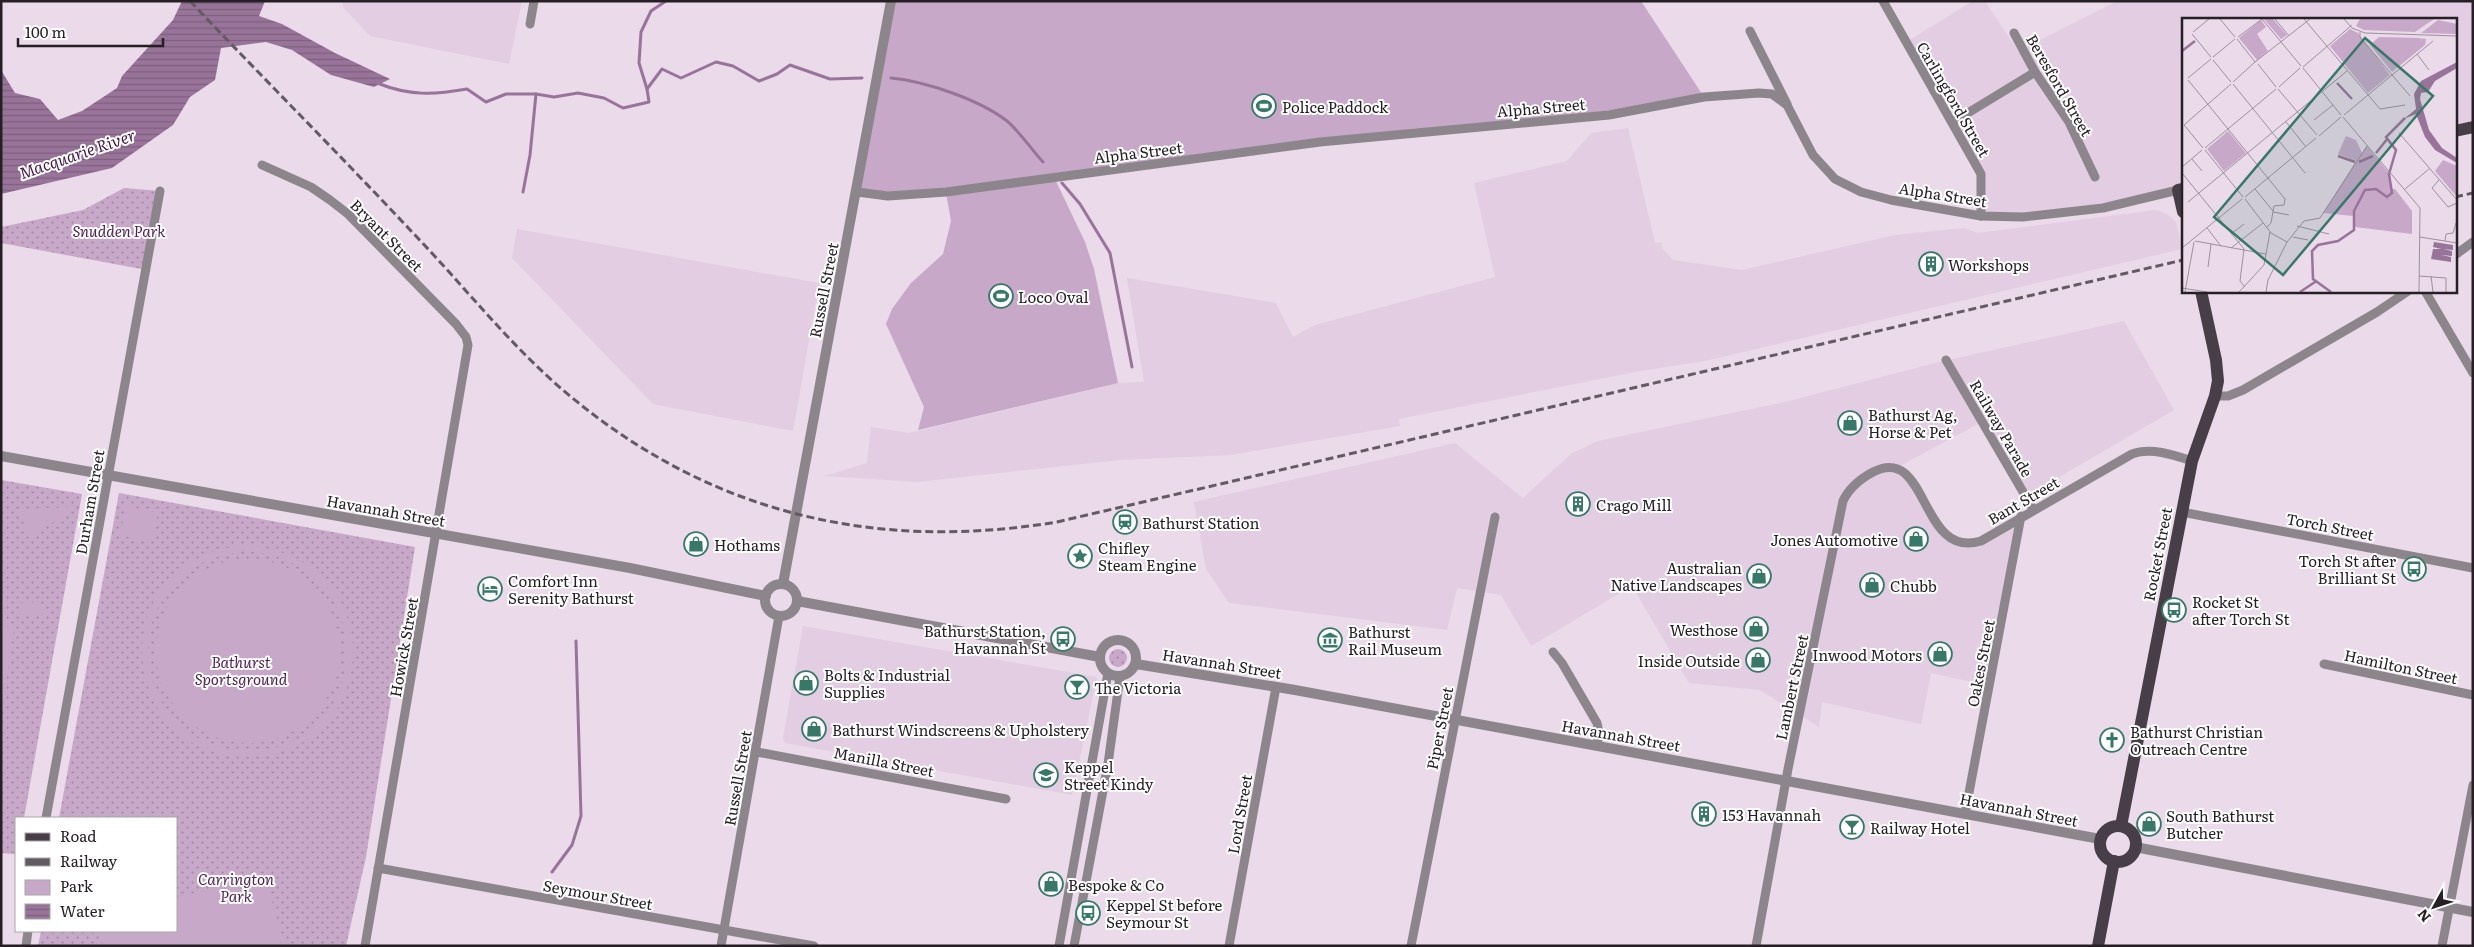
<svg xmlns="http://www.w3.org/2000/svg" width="2474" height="947" viewBox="0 0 2474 947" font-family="Literata,serif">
  <defs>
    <pattern id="green-dots" width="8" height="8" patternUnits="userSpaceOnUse" patternTransform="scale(1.25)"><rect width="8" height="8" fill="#c8a8c9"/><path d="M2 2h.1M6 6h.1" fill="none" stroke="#a288a3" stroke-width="1.8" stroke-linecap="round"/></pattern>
    <pattern id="water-rules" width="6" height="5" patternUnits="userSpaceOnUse" patternTransform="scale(1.25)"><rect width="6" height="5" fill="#99749a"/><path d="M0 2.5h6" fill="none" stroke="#7d5f7d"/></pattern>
  </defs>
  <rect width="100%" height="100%" fill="#eadaea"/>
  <g fill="#e2cde3">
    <path d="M 342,1 L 522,1 L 509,64 L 370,36 L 343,7 Z"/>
    <path d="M 1973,1 L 1985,1 L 2018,51 L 2117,1 L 2473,1 L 2473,127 L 2455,131 L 2455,19 L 2183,19 L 2183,189 L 2103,208 L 1981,216 L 1981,174 L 1906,42 Z"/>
    <path d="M 1628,128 L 1655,243 L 1661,242 L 1663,249 L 1673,260 L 1742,270 L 1895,235 L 1964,228 L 1978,233 L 2156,210 L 2167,214 L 2176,222 L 2182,249 L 1705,361 L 1640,371 L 1399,419 L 1400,426 L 1231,455 L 1120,460 L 918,482 L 825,476 L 867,463 L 871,427 L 909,433 L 1118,383 L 1144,382 L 1127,278 L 1276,303 L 1293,337 L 1315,325 L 1495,277 L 1474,183 L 1567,161 L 1591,133 Z"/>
    <path d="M 517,229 L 819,283 L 793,431 L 653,404 L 512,258 Z"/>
    <path d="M 2124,321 L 2174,410 L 2025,497 L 1982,422 L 1898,467 L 1937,524 L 1965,544 L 2021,516 L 1990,686 L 1931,673 L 1921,724 L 1822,702 L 1819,727 L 1760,690 L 1689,683 L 1632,586 L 1531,646 L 1501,595 L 1457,588 L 1447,630 L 1229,603 L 1206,569 L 1194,502 L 1455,443 L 1523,498 L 1572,453 L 1598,441 L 1789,401 L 1939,362 Z"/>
    <path d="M 803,626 L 1097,677 L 1072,795 L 785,743 L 783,738 Z"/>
  </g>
  <g fill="url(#green-dots)">
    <path d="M 124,188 L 160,191 L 147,270 L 1,243 L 1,227 L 83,210 Z"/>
    <path d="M 1,480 L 82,494 L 24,818 L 16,818 L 16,854 L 1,853 Z"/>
    <path d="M 119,493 L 415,547 L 366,857 L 346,946 L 38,946 L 41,931 L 176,931 L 176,818 L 59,818 Z"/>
    <circle cx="1118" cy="658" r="9"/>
  </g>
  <g fill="#c8a8c9" fill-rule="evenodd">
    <path d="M 891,1 L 1641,1 L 1704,97 L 1609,115 L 1422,132 L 1054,177 L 1085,242 L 1094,269 L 1118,383 L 918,430 L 924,407 L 886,324 L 892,309 L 911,283 L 943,254 L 951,221 L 946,193 L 857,192 Z"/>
    <path d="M 126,506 L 158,513 L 152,542 L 120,535 Z"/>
    <path d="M 75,507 L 29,539 L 19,509 Z"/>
    <path d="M 246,545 C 290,549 330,570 346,613 C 360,650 353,690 329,720 C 312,740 286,754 260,756 C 119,770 93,559 246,545 ZM 246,551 C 387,561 372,752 249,751 C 122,750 109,564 246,551 Z"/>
    <circle cx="248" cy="651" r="92"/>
    <path d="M 1,588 L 6,604 L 7,627 L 14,628 L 1,715 Z"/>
    <path d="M 23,597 L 51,612 L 20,617 Z"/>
    <path d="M 264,873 L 285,946 L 103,946 L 99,931 L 176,931 L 176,898 Z"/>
  </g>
  <path fill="url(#water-rules)" d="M 182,1 L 265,1 L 259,16 L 282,24 L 335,53 L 390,79 L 374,87 L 331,75 L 292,50 L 266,42 L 221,48 L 215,80 L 190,97 L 173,125 L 112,168 L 1,194 L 1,70 L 15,93 L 40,99 L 58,120 L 82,111 L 117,88 L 122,76 L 173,20 Z"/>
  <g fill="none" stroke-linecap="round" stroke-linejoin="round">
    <g stroke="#99749a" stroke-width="3">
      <path d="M 891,78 C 925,81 980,100 1007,121 C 1020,132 1031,149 1043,162"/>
      <path d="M 377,83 C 410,96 433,95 467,89 L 486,102 L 506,94 L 536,94 L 554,97 L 578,93 L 604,98 L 623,108 L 649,102 L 647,89 L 639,63 L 641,32 L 651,11 L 666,1"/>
      <path d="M 647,89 L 662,69 L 681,78 L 716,62 L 733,66 L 759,81 L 777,74 L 790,65 L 830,79 L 862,78"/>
      <path d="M 1062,183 L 1080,204 L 1110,253 L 1132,367"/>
      <path d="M 523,192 L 530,155 L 536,94"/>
      <path d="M 552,872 L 572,845 L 581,816 L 576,641"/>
    </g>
    <g stroke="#8c868c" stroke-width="9">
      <path d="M 1883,1 L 1981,174 L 1981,216"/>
      <path d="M 530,24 L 534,1"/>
      <path d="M 1750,31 L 1787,104"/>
      <path d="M 2014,33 L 2035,72 L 2069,122 L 2095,177"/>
      <path d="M 1953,122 L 2035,72"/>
      <path d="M 262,165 L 311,187 L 330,200 L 348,214 L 456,324 L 466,337 L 468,345 L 365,946"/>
      <path d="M 857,192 L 888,196 L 946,192 L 1320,142 L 1609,115 L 1704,97 L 1759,93 L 1772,94 L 1787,105 L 1813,155 L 1835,179 L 1861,192 L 1891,200 L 1981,216 L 2023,217 L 2103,208 L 2178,190"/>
      <path d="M 2455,255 L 2473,242"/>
      <path d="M 2425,291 L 2473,373"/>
      <path d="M 1946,360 L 2033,509"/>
      <path d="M 2215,396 L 2228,396 L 2243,390 L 2377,312 L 2408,291"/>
      <path d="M 2182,512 L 2473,568"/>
      <path d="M 1553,652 L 1562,663 L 1597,723 L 1599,733 L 1597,746"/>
      <path d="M 2324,664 L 2473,695"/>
      <path d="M 757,752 L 1006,799"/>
      <path d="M 1965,814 L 2021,516"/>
      <path d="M 46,818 L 160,191"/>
      <path d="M 378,868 L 814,946"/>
      <path d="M 26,946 L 28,931"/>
      <path d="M 721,946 L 779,616"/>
      <path d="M 1059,946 L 1108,673"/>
      <path d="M 1074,946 L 1108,764 L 1120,676"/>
      <path d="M 1229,946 L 1276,687"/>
      <path d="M 1411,946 L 1495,517"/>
      <path d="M 1756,946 L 1788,769 L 1843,501 C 1849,488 1860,479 1873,472 C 1929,443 1919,560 1981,541 L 2132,454 C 2151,447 2174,455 2192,461"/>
      <path d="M 2442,946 L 2473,785"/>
    </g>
    <g stroke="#8c868c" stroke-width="10">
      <path d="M 1,456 L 630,568 L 766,596"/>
      <path d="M 783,584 L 891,1"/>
      <circle cx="781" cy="600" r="16"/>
      <path d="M 797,601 L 1100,657"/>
      <circle cx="1118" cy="658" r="18"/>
      <path d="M 1136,664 L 1295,690 L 2100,839"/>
      <path d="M 2135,847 L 2473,912"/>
    </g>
    <g stroke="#483e48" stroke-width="12">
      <path d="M 2455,131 L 2473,127"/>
      <path d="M 2183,189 L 2178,190 L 2183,212"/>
      <path d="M 2121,826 L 2192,461 L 2215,396 L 2218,381 L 2216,360 L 2201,291"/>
      <circle cx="2118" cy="844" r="18"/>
      <path d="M 2098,946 L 2114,861"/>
    </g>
    <g stroke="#635a63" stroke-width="3" stroke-dasharray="8 4" stroke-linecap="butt">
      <path d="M 190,1 C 264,79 340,155 413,233 C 465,287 512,348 570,396 C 712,514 876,552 1057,522 L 2183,260"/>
      <path d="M 2455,197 L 2473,193"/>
    </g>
  </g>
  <defs>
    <g id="stadium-ring" transform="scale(1.25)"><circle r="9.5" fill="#fff" stroke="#377868" stroke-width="1.5"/><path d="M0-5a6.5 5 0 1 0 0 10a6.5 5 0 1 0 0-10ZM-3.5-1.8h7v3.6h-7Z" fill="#377868"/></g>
    <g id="building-ring" transform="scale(1.25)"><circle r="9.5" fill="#fff" stroke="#377868" stroke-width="1.5"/><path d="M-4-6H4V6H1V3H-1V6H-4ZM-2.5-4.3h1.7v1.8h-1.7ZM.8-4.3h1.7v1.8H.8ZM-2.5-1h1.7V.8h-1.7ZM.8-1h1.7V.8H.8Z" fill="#377868"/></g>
    <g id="shop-ring" transform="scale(1.25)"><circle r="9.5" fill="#fff" stroke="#377868" stroke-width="1.5"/><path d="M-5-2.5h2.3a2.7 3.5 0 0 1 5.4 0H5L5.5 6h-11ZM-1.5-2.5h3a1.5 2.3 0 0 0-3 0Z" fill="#377868"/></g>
    <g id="station-ring" transform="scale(1.25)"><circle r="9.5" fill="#fff" stroke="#377868" stroke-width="1.5"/><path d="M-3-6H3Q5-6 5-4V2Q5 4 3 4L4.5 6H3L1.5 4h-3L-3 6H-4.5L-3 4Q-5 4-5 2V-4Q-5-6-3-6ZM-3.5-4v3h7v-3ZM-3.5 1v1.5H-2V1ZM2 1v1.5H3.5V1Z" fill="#377868"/></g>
    <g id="sight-ring" transform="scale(1.25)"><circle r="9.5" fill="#fff" stroke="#377868" stroke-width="1.5"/><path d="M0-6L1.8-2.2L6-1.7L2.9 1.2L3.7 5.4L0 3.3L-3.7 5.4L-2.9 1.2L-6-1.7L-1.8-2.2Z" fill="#377868"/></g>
    <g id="bus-ring" transform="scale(1.25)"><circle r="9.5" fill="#fff" stroke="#377868" stroke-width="1.5"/><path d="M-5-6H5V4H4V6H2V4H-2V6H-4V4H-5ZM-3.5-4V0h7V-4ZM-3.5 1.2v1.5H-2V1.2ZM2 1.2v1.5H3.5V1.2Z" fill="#377868"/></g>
    <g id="hotel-ring" transform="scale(1.25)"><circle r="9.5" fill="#fff" stroke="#377868" stroke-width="1.5"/><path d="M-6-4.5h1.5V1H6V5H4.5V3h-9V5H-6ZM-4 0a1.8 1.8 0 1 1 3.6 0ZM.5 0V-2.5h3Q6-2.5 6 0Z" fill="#377868"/></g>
    <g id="museum-ring" transform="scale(1.25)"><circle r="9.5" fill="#fff" stroke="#377868" stroke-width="1.5"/><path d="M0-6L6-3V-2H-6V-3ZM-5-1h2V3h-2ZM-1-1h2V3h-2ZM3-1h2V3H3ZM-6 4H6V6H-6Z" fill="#377868"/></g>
    <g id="bar-ring" transform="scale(1.25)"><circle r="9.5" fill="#fff" stroke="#377868" stroke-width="1.5"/><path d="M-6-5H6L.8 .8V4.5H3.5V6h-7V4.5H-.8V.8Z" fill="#377868"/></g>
    <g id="church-ring" transform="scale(1.25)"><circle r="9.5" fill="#fff" stroke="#377868" stroke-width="1.5"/><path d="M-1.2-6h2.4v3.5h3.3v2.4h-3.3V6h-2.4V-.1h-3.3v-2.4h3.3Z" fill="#377868"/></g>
    <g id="school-ring" transform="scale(1.25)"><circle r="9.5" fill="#fff" stroke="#377868" stroke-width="1.5"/><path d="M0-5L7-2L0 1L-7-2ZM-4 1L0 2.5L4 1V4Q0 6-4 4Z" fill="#377868"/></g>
  </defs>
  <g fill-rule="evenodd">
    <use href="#stadium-ring" x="1264" y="106"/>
    <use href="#building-ring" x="1931" y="264"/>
    <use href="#stadium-ring" x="1001" y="296"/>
    <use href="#shop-ring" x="1850" y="423"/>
    <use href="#building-ring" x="1578" y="504"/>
    <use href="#station-ring" x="1125" y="522"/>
    <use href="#shop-ring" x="1916" y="539"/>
    <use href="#shop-ring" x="696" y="544"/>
    <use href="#sight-ring" x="1080" y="556"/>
    <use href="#bus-ring" x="2414" y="569"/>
    <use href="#shop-ring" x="1759" y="576"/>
    <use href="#shop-ring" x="1872" y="585"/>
    <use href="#hotel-ring" x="490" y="589"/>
    <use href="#bus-ring" x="2174" y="610"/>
    <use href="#shop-ring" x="1756" y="629"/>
    <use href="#bus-ring" x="1063" y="639"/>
    <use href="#museum-ring" x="1330" y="640"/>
    <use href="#shop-ring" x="1940" y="654"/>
    <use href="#shop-ring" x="1758" y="660"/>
    <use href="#shop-ring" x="806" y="683"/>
    <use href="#bar-ring" x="1077" y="687"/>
    <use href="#shop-ring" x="814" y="729"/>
    <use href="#church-ring" x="2112" y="740"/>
    <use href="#school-ring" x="1046" y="775"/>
    <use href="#building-ring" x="1704" y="814"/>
    <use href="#shop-ring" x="2149" y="824"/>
    <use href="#bar-ring" x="1852" y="827"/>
    <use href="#shop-ring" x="1051" y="884"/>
    <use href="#bus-ring" x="1088" y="913"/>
  </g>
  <g text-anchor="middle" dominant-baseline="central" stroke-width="4" stroke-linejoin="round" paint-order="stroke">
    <g font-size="15" fill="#262026" stroke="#fff">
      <text transform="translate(2060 85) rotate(60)">Beresford Street</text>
      <text transform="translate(1954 99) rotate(60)">Carlingford Street</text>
      <text transform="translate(1541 107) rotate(-5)">Alpha Street</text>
      <text transform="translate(1138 152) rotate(-7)">Alpha Street</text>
      <text transform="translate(1943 194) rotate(9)">Alpha Street</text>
      <text transform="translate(387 235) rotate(45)">Bryant Street</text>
      <text transform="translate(823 290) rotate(-79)">Russell Street</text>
      <text transform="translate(2002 428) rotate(60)">Railway Parade</text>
      <text transform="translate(2023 500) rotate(-30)">Bant Street</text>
      <text transform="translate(89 502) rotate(-80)">Durham Street</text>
      <text transform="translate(386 510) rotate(10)">Havannah Street</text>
      <text transform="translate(2330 526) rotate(11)">Torch Street</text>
      <text transform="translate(2157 554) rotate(-79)">Rocket Street</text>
      <text transform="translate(403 647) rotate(-80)">Howick Street</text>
      <text transform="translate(1222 663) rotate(9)">Havannah Street</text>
      <text transform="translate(1980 663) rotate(-79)">Oakes Street</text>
      <text transform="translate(2401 666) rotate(12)">Hamilton Street</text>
      <text transform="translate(1791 687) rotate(-78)">Lambert Street</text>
      <text transform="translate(1439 728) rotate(-79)">Piper Street</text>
      <text transform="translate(1621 735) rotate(10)">Havannah Street</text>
      <text transform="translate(884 761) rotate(11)">Manilla Street</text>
      <text transform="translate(737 778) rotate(-80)">Russell Street</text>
      <text transform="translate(2019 809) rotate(11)">Havannah Street</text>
      <text transform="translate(1239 814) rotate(-80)">Lord Street</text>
      <text transform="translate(598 894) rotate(10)">Seymour Street</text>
    </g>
    <g font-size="15" fill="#262026" stroke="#fff" text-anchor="start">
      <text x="1282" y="106">Police Paddock</text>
      <text x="1948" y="264">Workshops</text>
      <text x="1018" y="296">Loco Oval</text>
      <text x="1868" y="414">Bathurst Ag,<tspan x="1868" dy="17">Horse &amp; Pet</tspan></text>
      <text x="1596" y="504">Crago Mill</text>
      <text x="1142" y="522">Bathurst Station</text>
      <text x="1898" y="539" text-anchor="end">Jones Automotive</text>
      <text x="714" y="544">Hothams</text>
      <text x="1098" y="547">Chifley<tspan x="1098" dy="17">Steam Engine</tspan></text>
      <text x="2396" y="560" text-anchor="end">Torch St after<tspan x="2396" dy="17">Brilliant St</tspan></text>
      <text x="1742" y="567" text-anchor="end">Australian<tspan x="1742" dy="17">Native Landscapes</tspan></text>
      <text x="508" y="580">Comfort Inn<tspan x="508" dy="17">Serenity Bathurst</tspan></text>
      <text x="1890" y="585">Chubb</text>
      <text x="2192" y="601">Rocket St<tspan x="2192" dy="17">after Torch St</tspan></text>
      <text x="1738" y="629" text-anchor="end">Westhose</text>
      <text x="1046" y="630" text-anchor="end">Bathurst Station,<tspan x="1046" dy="17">Havannah St</tspan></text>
      <text x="1348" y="631">Bathurst<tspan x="1348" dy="17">Rail Museum</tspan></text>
      <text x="1922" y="654" text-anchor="end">Inwood Motors</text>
      <text x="1740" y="660" text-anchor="end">Inside Outside</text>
      <text x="824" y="674">Bolts &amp; Industrial<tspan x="824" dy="17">Supplies</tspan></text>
      <text x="1094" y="687">The Victoria</text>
      <text x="832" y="729">Bathurst Windscreens &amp; Upholstery</text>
      <text x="2130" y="731">Bathurst Christian<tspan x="2130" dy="17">Outreach Centre</tspan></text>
      <text x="1064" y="766">Keppel<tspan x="1064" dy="17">Street Kindy</tspan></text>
      <text x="1722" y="814">153 Havannah</text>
      <text x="2166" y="815">South Bathurst<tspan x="2166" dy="17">Butcher</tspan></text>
      <text x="1870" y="827">Railway Hotel</text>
      <text x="1068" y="884">Bespoke &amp; Co</text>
      <text x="1106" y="904">Keppel St before<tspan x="1106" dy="17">Seymour St</tspan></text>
    </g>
    <g font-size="15" font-style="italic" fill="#4e1f51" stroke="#fff">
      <text x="119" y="230">Snudden Park</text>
      <text x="241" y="661">Bathurst<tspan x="241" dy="17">Sportsground</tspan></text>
      <text x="236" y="878">Carrington<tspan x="236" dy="17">Park</tspan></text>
    </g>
    <g font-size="16" font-style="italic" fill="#461749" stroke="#fff">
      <text transform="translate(77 153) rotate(-19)">Macquarie River</text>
    </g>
  </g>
  <g transform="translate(2182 18)">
    <rect width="275" height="275" fill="#eadaea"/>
    <path d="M 82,1 L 91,1 L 105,17 L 99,21 ZM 178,1 L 252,1 L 233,14 L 182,12 L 174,8 ZM 79,2 L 84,9 L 75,16 L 86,33 L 75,42 L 57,20 ZM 256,2 L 275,6 L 275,16 L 239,15 ZM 168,11 L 176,15 L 208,57 L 186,75 L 148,28 ZM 197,19 L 236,20 L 244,21 L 243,27 L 210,54 L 188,27 ZM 46,113 L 64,135 L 42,153 L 25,131 Z" fill="#c8a8c9"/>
    <path d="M 200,22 L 206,22 L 215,32 L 214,41 L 205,41 L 196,30 ZM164 35a7 7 0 1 1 14 0a7 7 0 1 1-14 0ZM 185,47 L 193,47 L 198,52 L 198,60 L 193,66 L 185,65 L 180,60 L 180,53 ZM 164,118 L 174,122 L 180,135 L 185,128 L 207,155 L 209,171 L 213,171 L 230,193 L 230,216 L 173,209 L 171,198 L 141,195 L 174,143 L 156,136 ZM 261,142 L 275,148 L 275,179 L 253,153 Z" fill="#c8a8c9"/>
    <path d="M 275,44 L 275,50 L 253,63 L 246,74 L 239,75 L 238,81 L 247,112 L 260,130 L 275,140 L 275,145 L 253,132 L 243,119 L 234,96 L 222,101 L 234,91 L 232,76 L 239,63 ZM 252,224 L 271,227 L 271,232 L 261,231 L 270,233 L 270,238 L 259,237 L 269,239 L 269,244 L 249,241 L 251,231 L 259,231 L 251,229 Z" fill="#99749a"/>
    <path fill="none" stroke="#99749a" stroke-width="2.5" d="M 0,33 L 13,23M 155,65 L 170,81M 194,135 L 206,120M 156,138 L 173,144M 177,144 L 191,138M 118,274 L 133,264M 149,274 L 131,261 L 130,233 L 136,227 L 156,223 L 172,212 L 172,193 L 183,172 L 194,171 L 205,179 L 210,175 L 207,156 L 214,132 L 204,119 L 223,100"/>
    <path fill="none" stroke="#9c909c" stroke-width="1" d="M 38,1 L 53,19M 80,1 L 119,48M 93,1 L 107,18M 122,1 L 198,91 L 223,87M 162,1 L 170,10 L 183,15 L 275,18M 11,14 L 27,1M 178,14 L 178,19 L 228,78M 10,16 L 29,39M 56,19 L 80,1M 55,21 L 73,44M 235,36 L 247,52M 31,39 L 53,21M 31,42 L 49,64M 73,44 L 128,1M 76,46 L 94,69M 121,49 L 170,7M 121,50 L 159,97M 6,60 L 29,41M 6,62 L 46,111M 51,64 L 73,44M 51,66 L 123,155M 97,69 L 118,50M 96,71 L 135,117M 162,97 L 251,23M 161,99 L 238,190 L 237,274M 132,102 L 151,87M 104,104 L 124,129M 2,107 L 49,66M 2,107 L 21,130M 46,111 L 103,181 L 102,187 L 92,188 L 89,205 L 85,209M 217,115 L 275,182M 137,118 L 159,99M 23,130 L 94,71M 23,132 L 61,179M 10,141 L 20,153M 0,149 L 20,132M 0,155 L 62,231 L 58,263 L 63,269M 257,162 L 250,170 L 266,189 L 275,185M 73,171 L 91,193M 223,171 L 247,151M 63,179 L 134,120M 63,181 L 89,215 L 105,224 L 86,262 L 84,274M 6,184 L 165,53M 91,194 L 107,197M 115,208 L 147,216M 25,210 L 39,228M 49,216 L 62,206M 111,219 L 126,222M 238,219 L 275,225M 13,223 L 84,236M 263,223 L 264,216 L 271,215 L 275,202M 105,224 L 122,203 L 138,200 L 185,128M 0,230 L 60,181M 49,230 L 81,205M 26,249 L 29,226M 237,258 L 264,260 L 264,274M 249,258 L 251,274M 0,270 L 25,274M 3,274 L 12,224M 57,274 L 82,247 L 88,214"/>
    <path fill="#377868" fill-opacity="0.15" stroke="#377868" stroke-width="2.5" d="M 183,20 L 251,78 L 101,257 L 32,199 Z"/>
    <rect width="275" height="275" fill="none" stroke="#262026" stroke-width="2.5"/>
  </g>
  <rect width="2474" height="947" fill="none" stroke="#262026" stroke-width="5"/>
  <rect x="15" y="817" width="162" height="115" fill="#ffffff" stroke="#a8a6a8"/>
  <rect x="25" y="833" width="25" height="8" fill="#483e48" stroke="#a8a6a8"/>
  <text x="60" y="842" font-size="15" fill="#262026">Road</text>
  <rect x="25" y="858" width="25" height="8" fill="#635a63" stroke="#a8a6a8"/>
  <text x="60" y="867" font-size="15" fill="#262026">Railway</text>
  <rect x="25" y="880" width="25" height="15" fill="#c8a8c9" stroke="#a8a6a8"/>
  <text x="60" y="892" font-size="15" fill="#262026">Park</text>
  <rect x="25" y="904" width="25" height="15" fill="url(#water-rules)" stroke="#a8a6a8"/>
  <text x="60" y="917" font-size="15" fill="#262026">Water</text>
  <g transform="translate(2434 907) rotate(230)" stroke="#ffffff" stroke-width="4" paint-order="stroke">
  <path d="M0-4L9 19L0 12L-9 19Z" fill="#262026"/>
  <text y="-8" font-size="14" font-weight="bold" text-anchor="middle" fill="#262026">N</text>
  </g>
  <path d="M18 38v8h145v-8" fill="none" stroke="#262026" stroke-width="2.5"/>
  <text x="25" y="38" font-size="15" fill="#262026" stroke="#ffffff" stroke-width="4" paint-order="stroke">100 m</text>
</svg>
